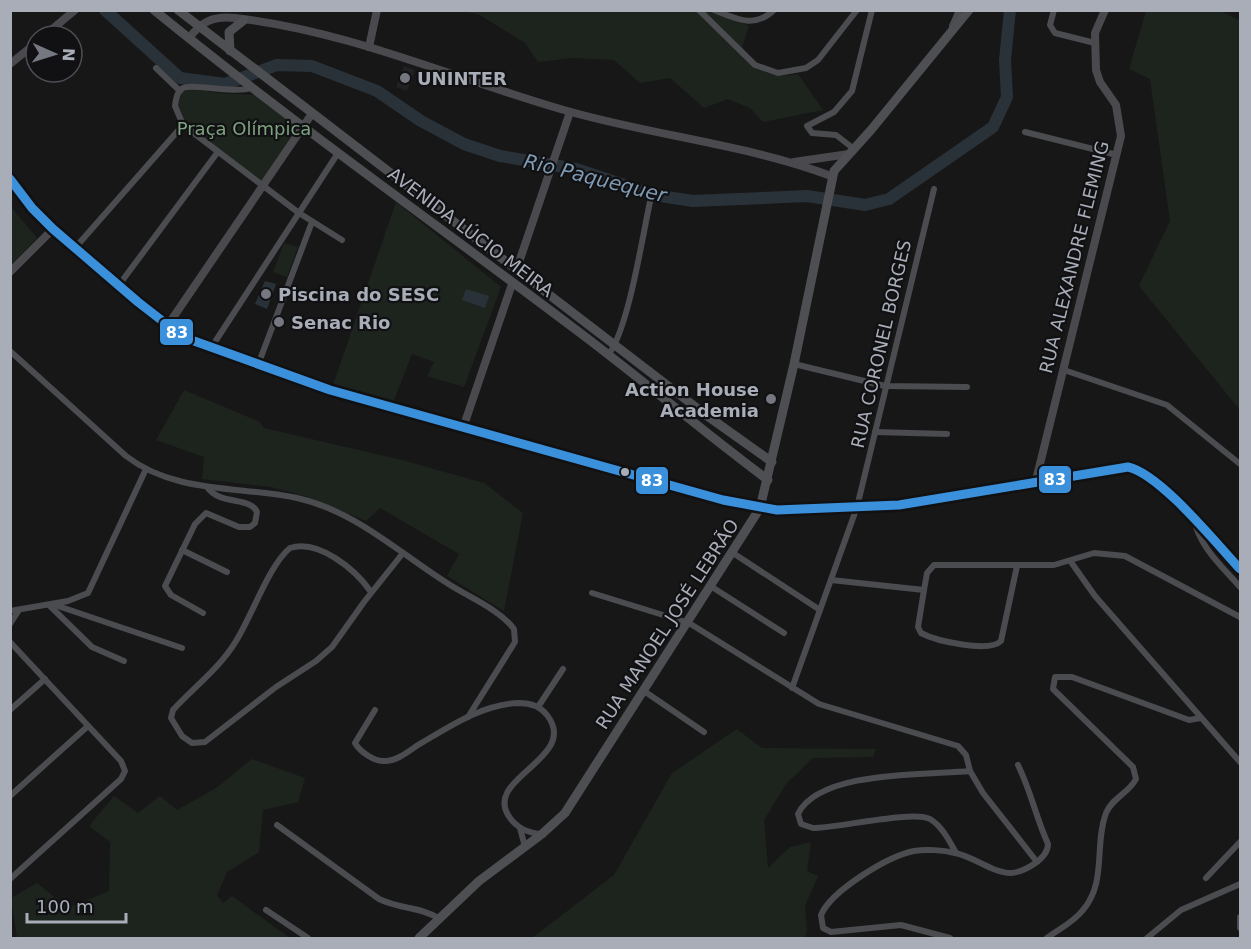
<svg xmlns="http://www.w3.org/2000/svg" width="1251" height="949" viewBox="0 0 1251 949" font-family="'DejaVu Sans',sans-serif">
  <rect width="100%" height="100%" fill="#171717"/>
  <path fill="#212123" d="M 404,66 L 415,70 L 407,91 L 396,87 Z"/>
  <g fill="#1d241e">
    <path d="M 460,11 L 713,11 L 749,26 L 741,51 C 758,70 771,80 798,74 L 823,110 L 763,122 L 750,108 L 728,99 L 704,108 L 670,78 L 640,83 L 614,60 L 572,58 L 538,62 L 525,43 L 478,14 Z"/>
    <path d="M 1146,11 L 1221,11 L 1240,21 L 1240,410 L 1139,286 L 1170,221 L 1150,79 L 1129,69 Z"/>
    <path d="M 189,88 L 218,93 L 255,95 L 300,127 L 262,181 L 220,152 L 179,118 C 177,104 175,95 189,88 Z"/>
    <path d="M 396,202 L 501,287 L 464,387 L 427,376 L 434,362 L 412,354 L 392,405 L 332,388 Z"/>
    <path d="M 11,207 L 37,238 L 11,265 L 10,265 Z"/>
    <path d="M 284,243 L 298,247 L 287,277 L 273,272 Z"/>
    <path d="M 184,390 L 260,422 L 264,428 L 402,460 L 484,483 L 523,513 L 504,611 L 447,576 L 459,554 L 380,508 L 366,521 L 308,497 L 271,487 L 202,479 L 204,457 L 156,440 Z"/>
    <path d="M 737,729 L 762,748 L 876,749 L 873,757 L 813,758 L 786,784 L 764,820 L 768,868 L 790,847 L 811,842 L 807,871 L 818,876 L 805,906 L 807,932 L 804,938 L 532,938 L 614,875 L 672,773 Z"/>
    <path d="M 252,759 L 305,778 L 298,802 L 263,810 L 259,852 L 227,872 L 217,895 L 223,903 L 232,896 L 290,938 L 17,938 L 11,898 L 37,883 L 68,908 L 109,891 L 110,842 L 89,826 L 114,796 L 138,813 L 160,796 L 177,810 L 216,788 Z"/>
  </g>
  <g fill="#2a3239">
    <path d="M 265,281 L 276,284 L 267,309 L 255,304 Z"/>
    <path d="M 466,289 L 489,296 L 485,308 L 462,300 Z"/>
  </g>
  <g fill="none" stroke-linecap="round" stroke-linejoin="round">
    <path stroke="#2a3239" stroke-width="12" d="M 105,10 L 180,78 L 225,84 L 277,65 L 312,66 L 377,91 L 421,121 L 464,144 L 500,156 L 576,169 L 654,195 L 693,201 L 807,196 L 865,205 L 889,199 L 993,127 L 1007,97 L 1005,60 L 1010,10"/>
    <g stroke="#4b4c50" stroke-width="6">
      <path d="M 699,10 L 755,65 L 778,73 L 806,68 L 818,60 L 857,10"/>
      <path d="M 714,10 C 737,19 754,29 774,10"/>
      <path d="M 1054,10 L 1050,25 L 1055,33 L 1095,43"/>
      <path d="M 952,26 L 959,10"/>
      <path d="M 156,68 L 180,91"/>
      <path d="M 183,125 L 299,213 L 342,240"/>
      <path d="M 1025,132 L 1117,155"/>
      <path d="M 854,149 L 836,135 L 812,133 L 807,126 L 834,112 L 852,91 L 872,10"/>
      <path d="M 75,248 L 183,125 L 175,106 C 176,99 177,91 183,88 C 192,83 233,94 252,88"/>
      <path d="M 119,285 L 217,153"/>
      <path d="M 211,348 L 338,153"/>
      <path d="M 10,351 L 126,456 C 175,494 240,486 297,498 C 355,511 398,552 447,583 C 468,597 499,609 514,629 L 515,642 L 468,717"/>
      <path d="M 609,354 C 629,326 642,238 650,202"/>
      <path d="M 794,364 L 885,386 L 967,387"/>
      <path d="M 258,365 L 312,222"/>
      <path d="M 1064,370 L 1167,405 L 1240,464"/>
      <path d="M 875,432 L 947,434"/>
      <path d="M 1194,520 C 1201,549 1222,566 1240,587"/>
      <path d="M 182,550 L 227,572"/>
      <path d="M 733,553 L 820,610"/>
      <path d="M 1071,562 L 1095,596 L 1240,762"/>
      <path d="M 831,580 L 924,590 L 927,573 L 934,565 L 1054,565 L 1094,553 L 1125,556 L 1240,617"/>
      <path d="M 712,587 L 784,633"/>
      <path d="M 924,590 L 918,627 L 921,633 C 936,641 989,653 1001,641 L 1017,566"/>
      <path d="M 371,592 C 356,570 319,539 290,548 C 269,565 252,616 236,641 C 220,668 194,687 173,710 L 171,718 L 182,736 L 192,743 L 205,742 L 276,687 L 316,661 L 332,647 L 364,602 L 403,553"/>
      <path d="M 592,593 L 689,623 L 819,704 L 958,746 L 966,755 L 970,771"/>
      <path d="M 49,605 L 92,647 L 124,661"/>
      <path d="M 55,605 L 182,648"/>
      <path d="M 10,611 L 68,601 L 88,593 L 146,469"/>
      <path d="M 203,613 L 171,595 L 165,586 L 195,524 L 206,513 L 239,527 L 250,527 L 255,523 L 257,512 C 250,496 220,506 207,487"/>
      <path d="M 10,624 L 19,610"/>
      <path d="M 10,642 L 121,761 L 125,771 L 121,779 L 10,879"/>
      <path d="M 792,688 L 857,507 L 934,189"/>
      <path d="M 644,691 L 704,732"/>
      <path d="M 538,707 L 563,669"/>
      <path d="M 10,710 L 45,679"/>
      <path d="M 375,710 L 355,743 C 360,752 375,762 385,761 C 397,761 409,751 418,745 C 449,727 482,704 519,703 C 530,703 540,706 547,715 C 581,759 480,778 510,818 C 518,829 528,833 541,834"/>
      <path d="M 10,796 L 88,726"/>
      <path d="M 277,825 L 379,899 C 399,909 422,907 438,918"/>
      <path d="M 520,828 L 525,847"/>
      <path d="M 956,853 C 950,842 942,826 930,819 C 914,810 837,828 813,828 L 801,824 L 798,814 C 819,770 928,775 970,771 L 983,793 L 1037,862"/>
      <path d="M 1206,878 L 1240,842"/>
      <path d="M 266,910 L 308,938"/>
      <path d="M 1240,917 L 1240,928"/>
      <path d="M 950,938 L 901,925 L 831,932 L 823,928 L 821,915 C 831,891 888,856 914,851 C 926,849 943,850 955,853 C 973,856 992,873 1011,873 C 1024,872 1048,859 1048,844 C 1036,818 1031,791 1018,765"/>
      <path d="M 1047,938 C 1059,929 1074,922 1083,910 C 1107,882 1094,845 1106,813 C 1112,798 1129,793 1136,779 L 1133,767 L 1053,689 L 1055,677 L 1072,677 L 1189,720 L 1201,718"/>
      <path d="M 1147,938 L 1181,910 L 1240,884"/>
    </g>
    <g stroke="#4a4a4e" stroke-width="8">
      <path d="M 44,36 L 75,10"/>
      <path d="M 189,38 C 202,21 213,16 235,18 C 351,31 460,81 571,112 C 657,136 748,145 831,176"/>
      <path d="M 369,47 L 377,10"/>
      <path d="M 10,64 L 36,43"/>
      <path d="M 794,162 L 849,154"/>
      <path d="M 10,179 L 32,208 L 53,229 L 138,302 L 183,337 L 330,390 L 760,508"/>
      <path d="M 516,271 L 570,112"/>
      <path d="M 10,272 L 53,229"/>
      <path d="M 168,325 L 311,115"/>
      <path d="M 463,428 L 512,284"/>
      <path d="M 1036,480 L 1121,136 L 1116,105 L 1100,82 L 1096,70 L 1095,33 L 1105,10"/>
    </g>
    <g stroke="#4d4f52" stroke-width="9">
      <path d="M 154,10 C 290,121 432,221 571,326 C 638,376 701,430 768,480"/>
      <path d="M 178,10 L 706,415 L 772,462"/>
      <path d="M 230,51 L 229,32 L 244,20"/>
      <path d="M 760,508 L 802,510 L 899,505 L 1128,467 C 1160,474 1216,543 1240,569"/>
      <path d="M 419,938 L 479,881 L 542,834 L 565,813 L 760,508 L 794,364 L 834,171 L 871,130 L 969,10"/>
    </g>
    <g stroke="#111113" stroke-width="14">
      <path id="bus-1" d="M 10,179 L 32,208 L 53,229 L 138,302 L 183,337 L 330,390 L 723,500 L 777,510 L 899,505 L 1128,467 C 1160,474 1216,543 1240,569"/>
    </g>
    <use href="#bus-1" stroke="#3a90db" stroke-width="9"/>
  </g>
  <g fill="#757880" stroke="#111113" stroke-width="2">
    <circle cx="405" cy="78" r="6"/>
    <circle cx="266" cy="294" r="6"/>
    <circle cx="279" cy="322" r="6"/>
    <circle cx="771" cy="399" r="6"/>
  </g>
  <circle fill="#a8adb8" stroke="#111113" stroke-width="2" cx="625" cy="472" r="5"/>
  <g text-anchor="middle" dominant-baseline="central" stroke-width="4.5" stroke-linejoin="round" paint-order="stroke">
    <g font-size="18" font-weight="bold" fill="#a8adb8" stroke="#111113" text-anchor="start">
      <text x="417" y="78">UNINTER</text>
      <text x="278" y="294">Piscina do SESC</text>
      <text x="291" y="322">Senac Rio</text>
      <text x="759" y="389" text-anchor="end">Action House<tspan x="759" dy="21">Academia</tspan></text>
    </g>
    <g font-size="18" fill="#7fa381" stroke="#111113">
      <text x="244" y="128">Praça Olímpica</text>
    </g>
    <g font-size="18" fill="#a8adb8" stroke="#111113">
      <text transform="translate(471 232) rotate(37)">AVENIDA LÚCIO MEIRA</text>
      <text transform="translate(1074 257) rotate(-76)">RUA ALEXANDRE FLEMING</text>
      <text transform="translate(881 344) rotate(-77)">RUA CORONEL BORGES</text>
      <text transform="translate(667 624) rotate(-57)">RUA MANOEL JOSÉ LEBRÃO</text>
    </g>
    <g font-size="20" font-style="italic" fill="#7f9bb3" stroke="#111113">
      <text transform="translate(595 178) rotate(14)">Rio Paquequer</text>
    </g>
  </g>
  <g stroke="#111113" stroke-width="2">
    <rect x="159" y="318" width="35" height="28" rx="6" fill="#3a90db"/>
    <rect x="1038" y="465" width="34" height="29" rx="6" fill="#3a90db"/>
    <rect x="635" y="466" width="34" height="29" rx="6" fill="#3a90db"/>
  </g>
  <g font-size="16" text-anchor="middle" font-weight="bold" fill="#fff">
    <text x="177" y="338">83</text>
    <text x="1055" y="485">83</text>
    <text x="652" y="486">83</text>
  </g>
  <rect width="1251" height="949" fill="none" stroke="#a8adb8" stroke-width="24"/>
  <g transform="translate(54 54) rotate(93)"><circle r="28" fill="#111113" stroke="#4d4f55" stroke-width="1.5"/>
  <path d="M0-4.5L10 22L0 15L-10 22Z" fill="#757880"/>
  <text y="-9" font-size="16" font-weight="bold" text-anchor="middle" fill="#a8adb8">N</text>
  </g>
  <path d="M27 913v9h99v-9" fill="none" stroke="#a8adb8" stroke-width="3"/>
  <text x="36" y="913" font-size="18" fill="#a8adb8" stroke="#111113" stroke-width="4.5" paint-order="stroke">100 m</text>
</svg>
